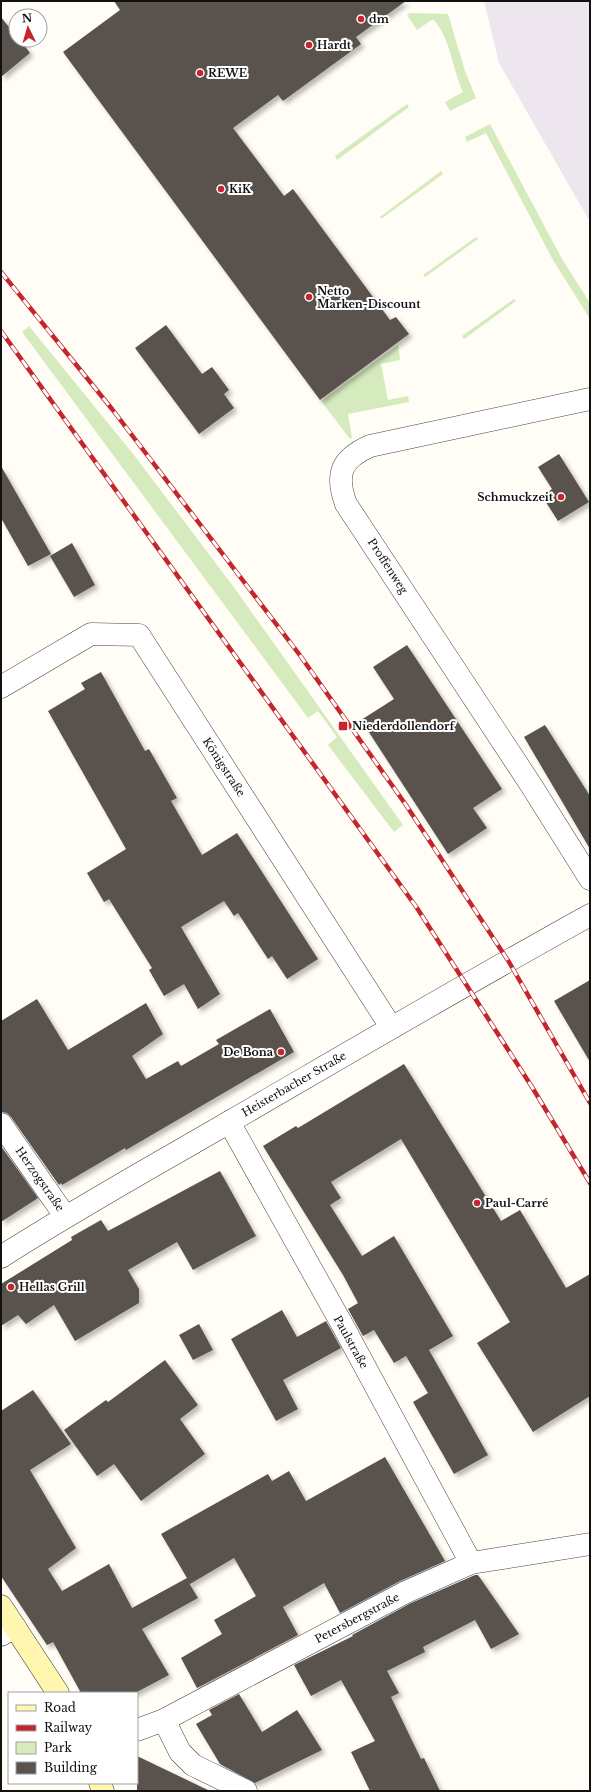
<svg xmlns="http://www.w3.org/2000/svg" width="591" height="1792" viewBox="0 0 591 1792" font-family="'Libre Baskerville',serif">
  <defs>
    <filter id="shadow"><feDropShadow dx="3.5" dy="3.5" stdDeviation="2" flood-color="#0004"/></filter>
  </defs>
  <rect width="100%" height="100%" fill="#fffdf5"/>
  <path fill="#eee6ef" d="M 484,1 L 590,1 L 590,222 L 499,63 Z"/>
  <g fill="#d5ebbd">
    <path d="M 410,13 L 448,14 L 465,71 L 476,98 L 450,111 L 445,102 L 463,92 C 452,68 451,39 433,19 L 417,30 L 407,15 Z"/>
    <path d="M 407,104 L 409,107 L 337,160 L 335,156 Z"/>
    <path d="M 490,124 L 562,259 L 590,303 L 590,319 L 553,260 L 486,133 L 467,142 L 465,137 Z"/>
    <path d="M 441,171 L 443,174 L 381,219 L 380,217 Z"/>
    <path d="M 476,237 L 478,239 L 425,277 L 423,275 Z"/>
    <path d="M 514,299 L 516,301 L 464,339 L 462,336 Z"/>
    <path d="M 29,326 L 134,455 L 233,586 L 403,825 L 394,832 L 328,745 L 337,737 L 318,711 L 308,718 L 22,332 Z"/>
    <path d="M 398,345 L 400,360 L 381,364 L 388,400 L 408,396 L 409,402 L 348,414 L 352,438 L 350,439 L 321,401 Z"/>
  </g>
  <g fill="#5a524d" filter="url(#shadow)">
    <path d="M 114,1 L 406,1 L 356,37 L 361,44 L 283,101 L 278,95 L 233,128 L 284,196 L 293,189 L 390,320 L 396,317 L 409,334 L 320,400 L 63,52 L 120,10 Z"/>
    <path d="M 1,17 L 16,36 L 16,40 L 20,40 L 30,53 L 1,77 Z"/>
    <path d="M 166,325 L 202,374 L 212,367 L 229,390 L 224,394 L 234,408 L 199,434 L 135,348 Z"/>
    <path d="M 559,454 L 589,502 L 558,521 L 542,496 L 552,489 L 538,467 Z"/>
    <path d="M 1,466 L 51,554 L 28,566 L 1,518 Z"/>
    <path d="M 72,543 L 95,585 L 74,597 L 50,556 Z"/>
    <path d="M 407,645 L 502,789 L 473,808 L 487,828 L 448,854 L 361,720 L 394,699 L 373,667 Z"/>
    <path d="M 101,672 L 145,751 L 149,749 L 177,798 L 171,801 L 202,855 L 237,833 L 318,959 L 287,979 L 272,956 L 268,959 L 238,913 L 234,916 L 224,901 L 181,927 L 220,994 L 198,1009 L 184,984 L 164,996 L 149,970 L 152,968 L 109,899 L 104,902 L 87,873 L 126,849 L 48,711 L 85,689 L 81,683 Z"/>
    <path d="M 545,725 L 590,796 L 590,849 L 524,737 Z"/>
    <path d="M 590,980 L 590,1062 L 554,1001 Z"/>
    <path d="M 37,999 L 68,1050 L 146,1003 L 163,1034 L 132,1056 L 146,1079 L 178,1061 L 181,1066 L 219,1044 L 216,1040 L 270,1009 L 294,1052 L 126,1150 L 125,1148 L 62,1185 L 61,1183 L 59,1185 L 11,1117 L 7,1113 L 1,1112 L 1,1021 Z"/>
    <path d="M 404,1064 L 501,1221 L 520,1210 L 566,1288 L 590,1274 L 590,1396 L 533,1432 L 477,1343 L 510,1322 L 401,1139 L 331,1182 L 341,1198 L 330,1205 L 362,1256 L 394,1236 L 453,1336 L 429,1350 L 488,1455 L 454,1474 L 413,1402 L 428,1393 L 406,1356 L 394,1363 L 374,1330 L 363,1336 L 348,1309 L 358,1303 L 343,1275 L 263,1146 L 296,1126 L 298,1128 Z"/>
    <path d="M 1,1146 L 38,1198 L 1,1222 Z"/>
    <path d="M 220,1171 L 256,1236 L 193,1270 L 177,1242 L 128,1270 L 139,1289 L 139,1303 L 75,1341 L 54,1305 L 26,1324 L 18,1315 L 1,1326 L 1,1284 L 72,1240 L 71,1237 L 101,1220 L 108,1231 Z"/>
    <path d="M 282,1310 L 297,1337 L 326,1321 L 341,1348 L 283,1380 L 298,1409 L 276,1421 L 231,1339 Z"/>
    <path d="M 199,1324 L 213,1350 L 193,1360 L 179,1335 Z"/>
    <path d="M 165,1360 L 198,1405 L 180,1419 L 205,1454 L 141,1501 L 114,1464 L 97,1476 L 64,1430 L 106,1400 L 108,1402 Z"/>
    <path d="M 33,1390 L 71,1444 L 30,1470 L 76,1548 L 48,1569 L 62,1591 L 109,1564 L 132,1608 L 187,1578 L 161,1534 L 268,1474 L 272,1481 L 289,1471 L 306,1501 L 385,1457 L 445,1561 L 400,1581 L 340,1613 L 324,1583 L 283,1607 L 298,1635 L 197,1688 L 181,1658 L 222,1634 L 214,1620 L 256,1596 L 234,1558 L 190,1584 L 189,1583 L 198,1598 L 142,1629 L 169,1675 L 135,1693 L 81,1693 L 53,1642 L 47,1645 L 1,1576 L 1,1411 Z"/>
    <path d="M 475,1575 L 478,1575 L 519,1634 L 491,1649 L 475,1620 L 423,1647 L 425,1652 L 387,1671 L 399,1693 L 391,1697 L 421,1759 L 424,1758 L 440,1791 L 370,1791 L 351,1752 L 375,1741 L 341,1680 L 311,1696 L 294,1665 L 353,1636 L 352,1635 L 411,1603 Z"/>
    <path d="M 239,1694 L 262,1732 L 297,1710 L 322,1750 L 255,1783 L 220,1764 L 196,1724 L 212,1715 L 209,1710 Z"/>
    <path d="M 137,1756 L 210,1791 L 137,1791 Z"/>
  </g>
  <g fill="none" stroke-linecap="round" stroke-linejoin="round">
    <g stroke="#444" stroke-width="23">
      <g id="minor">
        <path d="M 590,399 L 370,446 C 341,459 335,474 346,504 L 531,785 L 590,879"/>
        <path d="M 1,687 L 91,634 L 139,635 L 391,1027"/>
        <path d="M 229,1122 L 343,1326 L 471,1563"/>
        <path d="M 1,1124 L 65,1216"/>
        <path d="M 1,1635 L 15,1627"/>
        <path d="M 164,1720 L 180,1752 L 193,1765 L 246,1791"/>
        <path d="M 137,1730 L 164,1720 L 406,1592 L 471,1563 L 590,1544"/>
      </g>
    </g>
    <g stroke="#444" stroke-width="23">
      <path id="tertiary" d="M 1,1257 C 76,1209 154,1166 231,1121 C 350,1052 469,982 590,915"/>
    </g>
    <g stroke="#333" stroke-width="23">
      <g id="secondary">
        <path d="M 1,1606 L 58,1693"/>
        <path d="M 100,1783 L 103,1791"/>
      </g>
    </g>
    <use href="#minor" stroke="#fff" stroke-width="22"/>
    <use href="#tertiary" stroke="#fff" stroke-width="22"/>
    <use href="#secondary" stroke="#fff6b0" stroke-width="22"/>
    <g stroke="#c4262e" stroke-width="4.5">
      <g id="rail">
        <path d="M 1,272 L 112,409 L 299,654 L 406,805 L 509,962 L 590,1103"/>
        <path d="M 1,331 L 417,908 L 532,1087 L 590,1183"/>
      </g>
    </g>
    <use href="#rail" stroke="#fff" stroke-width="3" stroke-dasharray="9" stroke-linecap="butt"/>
  </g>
  <g fill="#c4262e" stroke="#fff" stroke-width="1.5">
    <circle cx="361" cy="19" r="4"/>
    <circle cx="309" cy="45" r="4"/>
    <circle cx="200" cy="73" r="4"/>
    <circle cx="221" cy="189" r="4"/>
    <circle cx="309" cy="297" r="4"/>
    <circle cx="561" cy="497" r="4"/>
    <rect x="338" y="721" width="10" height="10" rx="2"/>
    <circle cx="281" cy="1052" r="4"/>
    <circle cx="477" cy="1203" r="4"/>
    <circle cx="11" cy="1287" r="4"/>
  </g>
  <g text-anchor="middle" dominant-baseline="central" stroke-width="4" stroke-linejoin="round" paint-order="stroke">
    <g font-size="11" font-weight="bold" fill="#111" stroke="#fff" text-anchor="start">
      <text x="369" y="19">dm</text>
      <text x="317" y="45">Hardt</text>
      <text x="208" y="73">REWE</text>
      <text x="229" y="189">KiK</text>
      <text x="317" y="291">Netto<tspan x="317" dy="13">Marken-Discount</tspan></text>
      <text x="553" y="497" text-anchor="end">Schmuckzeit</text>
      <text x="352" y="726">Niederdollendorf</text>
      <text x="273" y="1052" text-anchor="end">De Bona</text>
      <text x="485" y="1203">Paul-Carré</text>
      <text x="19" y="1287">Hellas Grill</text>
    </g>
    <g font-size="11" fill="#111" stroke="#fff">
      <text transform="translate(388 566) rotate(57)">Proffenweg</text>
      <text transform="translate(224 767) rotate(57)">Königstraße</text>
      <text transform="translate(294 1084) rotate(-30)">Heisterbacher Straße</text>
      <text transform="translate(40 1179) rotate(55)">Herzogstraße</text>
      <text transform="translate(351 1342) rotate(61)">Paulstraße</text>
      <text transform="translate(357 1618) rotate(-28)">Petersbergstraße</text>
    </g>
  </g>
  <rect width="591" height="1792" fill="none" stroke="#111111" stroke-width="4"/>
  <rect x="8" y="1692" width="130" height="92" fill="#ffffff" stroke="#a0a0a0"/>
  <rect x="16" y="1705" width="20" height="6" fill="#fff6b0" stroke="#a0a0a0"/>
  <text x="44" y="1712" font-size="12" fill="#111111">Road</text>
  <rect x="16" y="1725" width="20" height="6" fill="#c4262e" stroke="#a0a0a0"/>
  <text x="44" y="1732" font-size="12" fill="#111111">Railway</text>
  <rect x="16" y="1742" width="20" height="12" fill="#d5ebbd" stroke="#a0a0a0"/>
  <text x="44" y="1752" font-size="12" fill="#111111">Park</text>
  <rect x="16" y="1762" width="20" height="12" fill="#5a524d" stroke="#a0a0a0"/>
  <text x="44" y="1772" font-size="12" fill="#111111">Building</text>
  <g transform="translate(28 28) rotate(355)"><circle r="19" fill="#ffffff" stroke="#a0a0a0"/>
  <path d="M0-3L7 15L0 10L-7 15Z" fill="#c4262e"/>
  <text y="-6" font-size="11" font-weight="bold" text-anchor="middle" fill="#111111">N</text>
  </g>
</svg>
